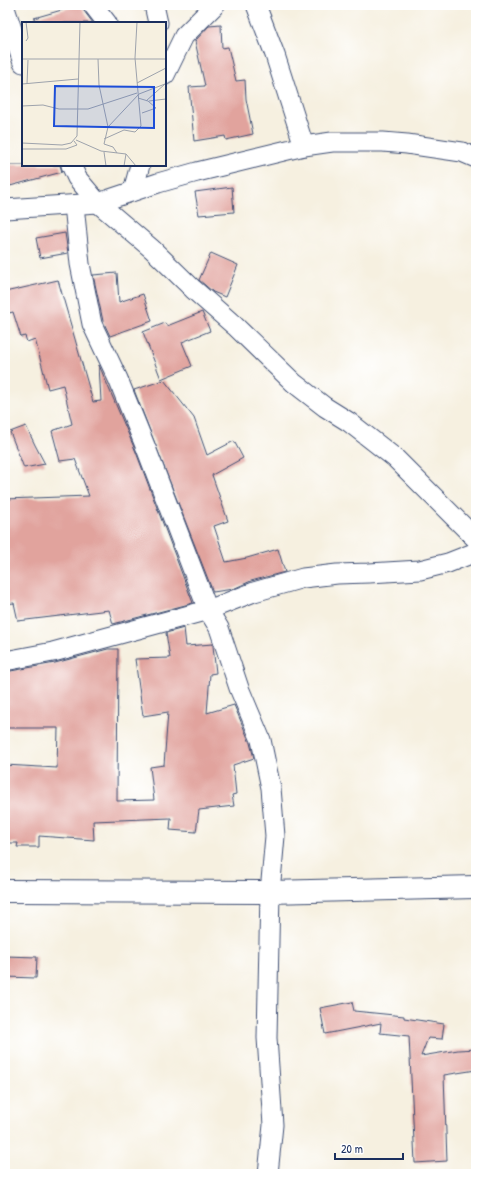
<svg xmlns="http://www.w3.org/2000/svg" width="481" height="1179" viewBox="0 0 481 1179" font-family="'Patrick Hand',sans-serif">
  <rect width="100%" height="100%" fill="#fff"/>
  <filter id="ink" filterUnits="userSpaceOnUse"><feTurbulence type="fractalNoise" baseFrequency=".025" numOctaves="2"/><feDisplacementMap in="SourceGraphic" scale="8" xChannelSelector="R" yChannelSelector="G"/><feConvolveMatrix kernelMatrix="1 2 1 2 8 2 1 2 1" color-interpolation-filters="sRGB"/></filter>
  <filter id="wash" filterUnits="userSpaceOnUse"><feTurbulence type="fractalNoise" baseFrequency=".012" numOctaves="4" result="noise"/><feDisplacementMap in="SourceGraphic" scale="16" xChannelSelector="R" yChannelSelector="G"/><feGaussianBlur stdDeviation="0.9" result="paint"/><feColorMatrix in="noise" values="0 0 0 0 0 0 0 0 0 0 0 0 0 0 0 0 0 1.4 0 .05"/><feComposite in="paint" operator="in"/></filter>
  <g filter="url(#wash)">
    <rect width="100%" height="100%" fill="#f6f0e0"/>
    <g id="blocks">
      <g fill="#e1a39d">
        <path d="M 79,5 L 82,5 L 84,11 L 93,23 L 35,23 L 34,18 Z"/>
        <path d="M 221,25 L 222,48 L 228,47 L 236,81 L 245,80 L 246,99 L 253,134 L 226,140 L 225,136 L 194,141 L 189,87 L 205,86 L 195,41 L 209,26 Z"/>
        <path d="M 7,165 L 60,165 L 62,172 L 10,186 Z"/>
        <path d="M 232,187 L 234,212 L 199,215 L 195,192 Z"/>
        <path d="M 65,233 L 68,253 L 40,258 L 36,238 Z"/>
        <path d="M 211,253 L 238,265 L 225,297 L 213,292 L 199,280 Z"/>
        <path d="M 117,273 L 119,302 L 143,294 L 152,321 L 110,336 L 103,321 L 93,275 Z"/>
        <path d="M 58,280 L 93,402 L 101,401 L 99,365 L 136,452 L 193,603 L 113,624 L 109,610 L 18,621 L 14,603 L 5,604 L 5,522 L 7,522 L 5,499 L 89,496 L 75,459 L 60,461 L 52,431 L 72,424 L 63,385 L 48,389 L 35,339 L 27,342 L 25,336 L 21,337 L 13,312 L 9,313 L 5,295 L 5,292 Z"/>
        <path d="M 202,312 L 210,331 L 182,342 L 192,366 L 161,379 L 143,332 L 165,323 L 167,326 Z"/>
        <path d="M 164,380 L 194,418 L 207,455 L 234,441 L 243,458 L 212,475 L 228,521 L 214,526 L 226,562 L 247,558 L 278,549 L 285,572 L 251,581 L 233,589 L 213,592 L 134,390 Z"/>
        <path d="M 26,426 L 35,445 L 45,464 L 24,468 L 10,432 Z"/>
        <path d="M 184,628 L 186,646 L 213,644 L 213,646 L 216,673 L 210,674 L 207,713 L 234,705 L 250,743 L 254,758 L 233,765 L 236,794 L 232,795 L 234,806 L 199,810 L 196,832 L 170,830 L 171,818 L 93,821 L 94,840 L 39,836 L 39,847 L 17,847 L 18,843 L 5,843 L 5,765 L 57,768 L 58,728 L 5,728 L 5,672 L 55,663 L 108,649 L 118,649 L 117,801 L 154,800 L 150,767 L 164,765 L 168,712 L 143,716 L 135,659 L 170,658 L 166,633 Z"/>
        <path d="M 5,956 L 37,957 L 36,978 L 5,977 Z"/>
        <path d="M 352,1002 L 354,1011 L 404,1016 L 404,1018 L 444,1024 L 442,1039 L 428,1038 L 421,1056 L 458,1050 L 476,1049 L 476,1070 L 444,1075 L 447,1161 L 415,1163 L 409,1036 L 380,1033 L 381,1023 L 325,1034 L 320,1008 Z"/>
      </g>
    </g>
  </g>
  <g filter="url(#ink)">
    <use href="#blocks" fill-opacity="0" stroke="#3c4c72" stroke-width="1"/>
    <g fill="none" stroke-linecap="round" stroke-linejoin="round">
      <g stroke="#3c4c72" stroke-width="21">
        <g id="minor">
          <path d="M 93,5 L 107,23"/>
          <path d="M 154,5 L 158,23"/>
          <path d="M 256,5 L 275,55 L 304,146"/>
          <path d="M 5,8 L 23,63"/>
          <path d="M 165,75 L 184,36 L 215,5"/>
          <path d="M 71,165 L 77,178 L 98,203 L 152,249 L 193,289 L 235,326 L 294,383 L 325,407 L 349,422 L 395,458 L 476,539"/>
          <path d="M 133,191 L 140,165"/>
          <path d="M 74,205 L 80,264 L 92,324 L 118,379 L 146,448 L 208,610 L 219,628 L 239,688 L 261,740 L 271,788 L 275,836 L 270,892 L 267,1038 L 273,1125 L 268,1174"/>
          <path d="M 5,209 L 98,203 L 158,183 L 197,172 L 304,146 L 332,142 L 383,142 L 407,144 L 462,152 L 476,158"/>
          <path d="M 5,661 L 53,652 L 208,610 L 254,592 L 303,578 L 337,574 L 369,573 L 420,570 L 448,563 L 476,552"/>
        </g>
      </g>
      <g stroke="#3c4c72" stroke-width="24">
        <path id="secondary" d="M 5,891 L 270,892 L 476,887"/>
      </g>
      <use href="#minor" stroke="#fff" stroke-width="19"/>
      <use href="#secondary" stroke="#fff" stroke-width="22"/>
    </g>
  </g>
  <g transform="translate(22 22)">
    <rect width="144" height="144" fill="#f6f0e0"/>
    <path fill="none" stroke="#9ea3ac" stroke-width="1" d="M 4,19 L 6,16 L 4,0M 0,37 L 144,37M 76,37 L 77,63 L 86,105 L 82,122 L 91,125 L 95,131M 115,61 L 144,46M 0,62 L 56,57M 5,62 L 6,38M 116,76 L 126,79 L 134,86 L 120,91M 127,79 L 144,77M 0,84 L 21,83 L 37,87 L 66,87 L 115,71M 86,105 L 117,72 L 143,62 L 124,79M 82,117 L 102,108 L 113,110 L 119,104 L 113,36 L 115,0M 54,118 L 79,129 L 104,132 L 114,144M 0,121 L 40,123 L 49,121 L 55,114 L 58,0M 0,127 L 44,127 L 55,123 L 52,119M 82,130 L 84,144M 102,144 L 104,132"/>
    <path fill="#1d4ed8" fill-opacity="0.15" stroke="#1d4ed8" stroke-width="2" d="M 33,64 L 132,65 L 132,106 L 32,104 Z"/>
    <rect width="144" height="144" fill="none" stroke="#1b2f5e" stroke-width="2"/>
  </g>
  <rect width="481" height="1179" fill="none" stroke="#fff" stroke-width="20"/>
  <path d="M335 1153v6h68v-6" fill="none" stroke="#1b2f5e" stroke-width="2"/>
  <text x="341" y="1153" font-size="12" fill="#1b2f5e" stroke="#ffffff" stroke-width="3" paint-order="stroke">20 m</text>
</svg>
